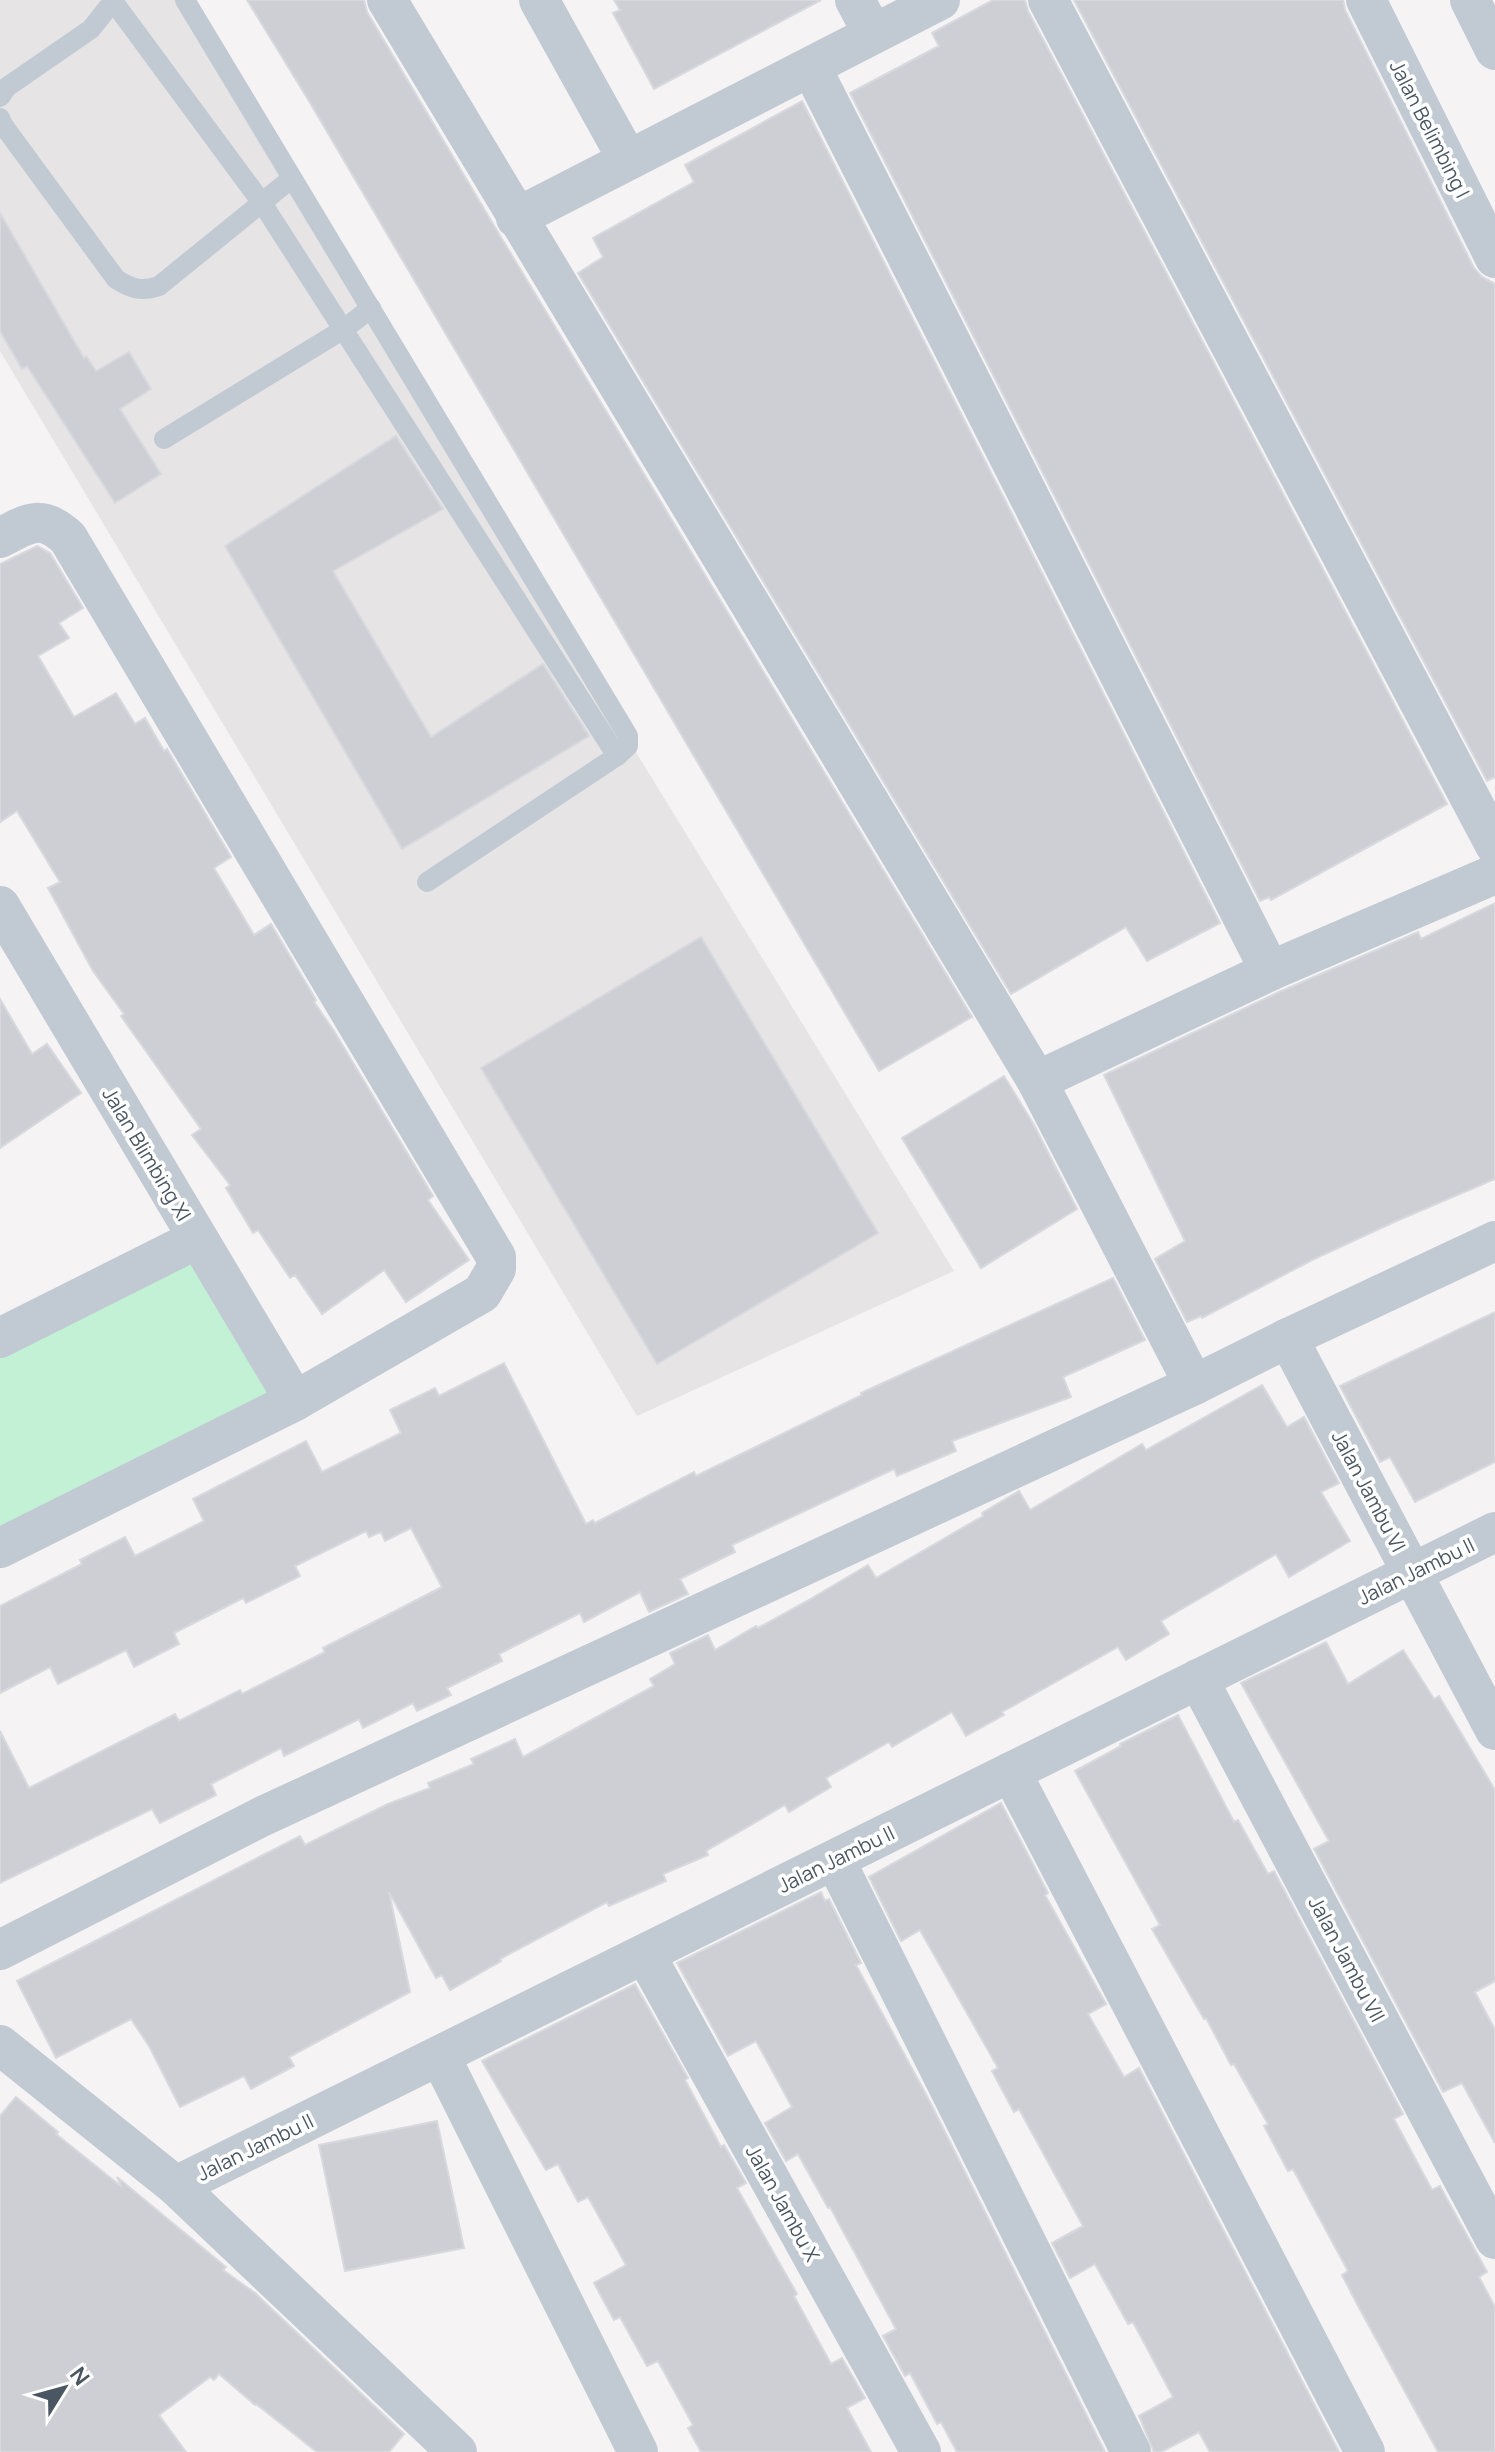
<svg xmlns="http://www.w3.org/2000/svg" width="1495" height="2452" viewBox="0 0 1495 2452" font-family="Manrope,sans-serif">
  <rect width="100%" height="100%" fill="#f5f3f3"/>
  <path fill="#e6e4e5" d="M 0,0 L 175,0 L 954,1271 L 637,1416 L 0,351 Z"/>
  <path fill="#c3f1d5" d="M 189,1258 L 272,1391 L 0,1527 L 0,1354 Z"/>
  <g fill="#cdcfd5" stroke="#d7d9de" stroke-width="2">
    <path d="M 247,0 L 364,0 L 367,12 L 496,229 L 972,1017 L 879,1071 L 309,101 Z"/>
    <path d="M 614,0 L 821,0 L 654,89 L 613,13 L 620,10 Z"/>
    <path d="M 993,0 L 1025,0 L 1028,11 L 1447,804 L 1271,900 L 1269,897 L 1260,901 L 850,93 L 939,46 L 932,33 Z"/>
    <path d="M 1074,0 L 1343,0 L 1345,10 L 1474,268 L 1482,277 L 1495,284 L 1495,777 L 1487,781 Z"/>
    <path d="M 802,101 L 1220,923 L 1147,961 L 1126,927 L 1011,994 L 578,273 L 603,257 L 593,238 L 694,182 L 685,165 Z"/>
    <path d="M 0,213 L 84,358 L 86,356 L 96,371 L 129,352 L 151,389 L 120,409 L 161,474 L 115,503 L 27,366 L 22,369 L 0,331 Z"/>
    <path d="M 396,436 L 443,509 L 333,571 L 431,737 L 543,664 L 589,736 L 402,849 L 225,546 Z"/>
    <path d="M 37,546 L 50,553 L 83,608 L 59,623 L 69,638 L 38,656 L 74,717 L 116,693 L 135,724 L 145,718 L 164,751 L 167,749 L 231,857 L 214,868 L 254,935 L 271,924 L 316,1000 L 314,1002 L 334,1031 L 433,1196 L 428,1200 L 469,1260 L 406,1302 L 384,1270 L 322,1314 L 295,1275 L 290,1278 L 258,1230 L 253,1233 L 226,1188 L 230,1185 L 192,1135 L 201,1129 L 121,1016 L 124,1014 L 93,971 L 48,888 L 60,882 L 17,811 L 0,822 L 0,564 Z"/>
    <path d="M 1495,903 L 1495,1179 L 1394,1222 L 1312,1260 L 1202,1318 L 1201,1316 L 1187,1322 L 1155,1259 L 1185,1241 L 1104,1075 L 1279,992 L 1418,932 L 1421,939 Z"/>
    <path d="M 701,937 L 878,1233 L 657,1364 L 481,1068 Z"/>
    <path d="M 0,999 L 32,1054 L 47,1044 L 81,1093 L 0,1148 Z"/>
    <path d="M 1004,1076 L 1034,1125 L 1077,1209 L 981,1268 L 902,1138 Z"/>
    <path d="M 1113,1278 L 1145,1340 L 1063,1377 L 1071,1397 L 952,1441 L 956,1451 L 897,1476 L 894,1469 L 732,1545 L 735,1552 L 680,1579 L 688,1594 L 649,1612 L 640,1592 L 584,1622 L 580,1613 L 499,1654 L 502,1661 L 447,1688 L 451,1695 L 417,1711 L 413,1703 L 363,1728 L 359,1719 L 284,1756 L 281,1748 L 211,1784 L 216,1795 L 160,1823 L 152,1809 L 0,1883 L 0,1731 L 29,1788 L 175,1714 L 179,1721 L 240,1690 L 242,1694 L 325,1652 L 323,1648 L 442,1587 L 411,1528 L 385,1541 L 381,1532 L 369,1537 L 366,1531 L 295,1566 L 300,1576 L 246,1603 L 243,1598 L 174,1633 L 179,1644 L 134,1667 L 126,1650 L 58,1684 L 50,1667 L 0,1693 L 0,1606 L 82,1564 L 80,1560 L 125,1537 L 135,1556 L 204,1521 L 193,1499 L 306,1441 L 322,1472 L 401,1433 L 390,1410 L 435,1388 L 439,1396 L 504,1363 L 586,1524 L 593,1520 L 595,1523 L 694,1472 L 696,1476 L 862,1395 L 861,1393 Z"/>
    <path d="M 1495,1312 L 1495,1462 L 1415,1502 L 1390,1457 L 1380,1462 L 1340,1386 Z"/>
    <path d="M 1262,1385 L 1287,1427 L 1304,1417 L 1339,1483 L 1321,1492 L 1350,1541 L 1289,1577 L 1276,1554 L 1161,1621 L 1169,1634 L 1126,1660 L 1118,1647 L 1002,1712 L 1004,1715 L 966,1736 L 952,1712 L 892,1747 L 889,1742 L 826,1778 L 831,1787 L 789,1812 L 785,1805 L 706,1851 L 708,1855 L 663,1874 L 666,1881 L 609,1906 L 607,1902 L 500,1959 L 501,1961 L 450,1990 L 442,1975 L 436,1978 L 389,1892 L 410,1992 L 289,2057 L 294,2066 L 251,2089 L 244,2076 L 180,2107 L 149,2046 L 131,2019 L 56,2058 L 17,1981 L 300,1836 L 305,1845 L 388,1804 L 430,1788 L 428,1783 L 474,1764 L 471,1759 L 515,1739 L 523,1757 L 654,1686 L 650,1679 L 675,1664 L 670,1653 L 708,1635 L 715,1650 L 756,1626 L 758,1628 L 807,1601 L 868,1565 L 876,1578 L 983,1516 L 982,1513 L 1019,1491 L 1030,1510 L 1142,1444 L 1146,1450 Z"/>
    <path d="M 1326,1642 L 1348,1684 L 1403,1650 L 1434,1699 L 1439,1696 L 1495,1790 L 1495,1981 L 1475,1992 L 1495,2030 L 1495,2143 L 1462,2083 L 1443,2092 L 1314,1849 L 1329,1841 L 1241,1683 Z"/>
    <path d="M 1178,1715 L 1234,1822 L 1238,1820 L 1268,1874 L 1274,1871 L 1403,2114 L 1394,2119 L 1432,2190 L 1440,2186 L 1487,2272 L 1479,2277 L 1495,2307 L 1495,2452 L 1438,2452 L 1357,2304 L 1342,2275 L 1348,2271 L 1293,2169 L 1288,2171 L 1264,2126 L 1268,2124 L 1234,2064 L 1231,2065 L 1206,2018 L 1204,2019 L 1152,1929 L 1160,1925 L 1075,1771 L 1121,1746 L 1120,1744 Z"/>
    <path d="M 1001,1803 L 1048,1893 L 1045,1895 L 1106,2004 L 1088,2014 L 1124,2077 L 1139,2068 L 1339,2452 L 1210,2452 L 1199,2432 L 1161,2452 L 1154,2452 L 1139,2416 L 1173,2397 L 1133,2322 L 1128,2324 L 1095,2264 L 1070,2278 L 1052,2243 L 1083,2226 L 1019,2109 L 1014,2112 L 992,2071 L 998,2068 L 920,1930 L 901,1941 L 869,1877 Z"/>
    <path d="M 821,1892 L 825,1901 L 829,1899 L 861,1963 L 856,1965 L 929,2100 L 1105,2452 L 957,2452 L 941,2422 L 937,2424 L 910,2373 L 905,2376 L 883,2336 L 896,2329 L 830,2207 L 828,2208 L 798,2154 L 786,2161 L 765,2123 L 792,2107 L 756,2041 L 728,2056 L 677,1963 Z"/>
    <path d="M 635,1984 L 688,2078 L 685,2080 L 721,2147 L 724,2145 L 746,2183 L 737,2188 L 797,2294 L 794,2296 L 831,2364 L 842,2358 L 865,2398 L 847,2408 L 871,2452 L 701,2452 L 688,2428 L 693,2425 L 658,2361 L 647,2366 L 620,2317 L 614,2320 L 594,2283 L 626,2265 L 588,2197 L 578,2202 L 558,2164 L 546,2170 L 482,2061 Z"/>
    <path d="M 16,2097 L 58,2132 L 56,2134 L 122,2187 L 117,2177 L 226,2267 L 223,2270 L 255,2293 L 404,2434 L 389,2452 L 317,2452 L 256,2404 L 255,2405 L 219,2374 L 214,2380 L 210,2377 L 159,2415 L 186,2452 L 0,2452 L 0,2116 Z"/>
    <path d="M 437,2121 L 464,2248 L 345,2271 L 319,2145 Z"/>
  </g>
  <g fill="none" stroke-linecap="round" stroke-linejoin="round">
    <g stroke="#c1cad2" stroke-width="20">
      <path d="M 185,0 L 628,736 L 628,746 L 617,756 L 427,882"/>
      <path d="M 113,1 L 262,203 L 617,756"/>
      <path d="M 0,97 L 7,87 L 91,29 L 114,0"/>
      <path d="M 0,118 L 3,125 L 116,279 C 132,289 141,292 159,286 L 291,179"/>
      <path d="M 164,439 L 344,329 L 371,308"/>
    </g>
    <g stroke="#c1cad2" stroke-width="40">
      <path d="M 387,0 L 1037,1081 L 1194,1385"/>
      <path d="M 539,0 L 628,160"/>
      <path d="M 855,0 L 873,34"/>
      <path d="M 1048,0 L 1495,845"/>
      <path d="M 1366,0 L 1495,258"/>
      <path d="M 1470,0 L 1495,50"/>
      <path d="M 811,67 L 1270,971"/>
      <path d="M 516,218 L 940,0"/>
      <path d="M 0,538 C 29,522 42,514 68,538 L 496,1257 L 496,1269 L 482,1293 L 295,1401 L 0,1548"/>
      <path d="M 0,906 L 295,1401"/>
      <path d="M 1037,1081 L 1270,971 L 1495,874"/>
      <path d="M 0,1338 L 197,1239"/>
      <path d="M 1288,1338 L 1495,1730"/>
      <path d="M 1198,1679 L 1495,2239"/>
      <path d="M 1011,1772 L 1365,2452"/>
      <path d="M 835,1860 L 1131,2452"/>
      <path d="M 0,1950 L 263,1816 L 1194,1385 L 1288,1338 L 1495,1241"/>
      <path d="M 645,1954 L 921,2452"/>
      <path d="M 0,2045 L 176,2186 L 457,2452"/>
      <path d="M 440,2056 L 638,2452"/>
      <path d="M 176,2186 L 1495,1532"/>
    </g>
  </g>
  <g text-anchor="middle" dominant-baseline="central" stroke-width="7" stroke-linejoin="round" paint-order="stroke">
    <g font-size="20" fill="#4a5661" stroke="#fff">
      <text transform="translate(1430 129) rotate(63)">Jalan Belimbing I</text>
      <text transform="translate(147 1154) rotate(59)">Jalan Blimbing XI</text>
      <text transform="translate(1369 1491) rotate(62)">Jalan Jambu VI</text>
      <text transform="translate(1416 1571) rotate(-26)">Jalan Jambu II</text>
      <text transform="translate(836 1859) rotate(-26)">Jalan Jambu II</text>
      <text transform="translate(1347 1959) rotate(62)">Jalan Jambu VII</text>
      <text transform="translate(255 2147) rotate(-26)">Jalan Jambu II</text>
      <text transform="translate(783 2203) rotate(61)">Jalan Jambu X</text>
    </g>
  </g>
  <g transform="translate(64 2388) rotate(53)" stroke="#ffffff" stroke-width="6" paint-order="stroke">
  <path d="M0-6L14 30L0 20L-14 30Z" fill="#4a5661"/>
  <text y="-12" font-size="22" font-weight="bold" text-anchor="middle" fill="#4a5661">N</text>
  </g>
</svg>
